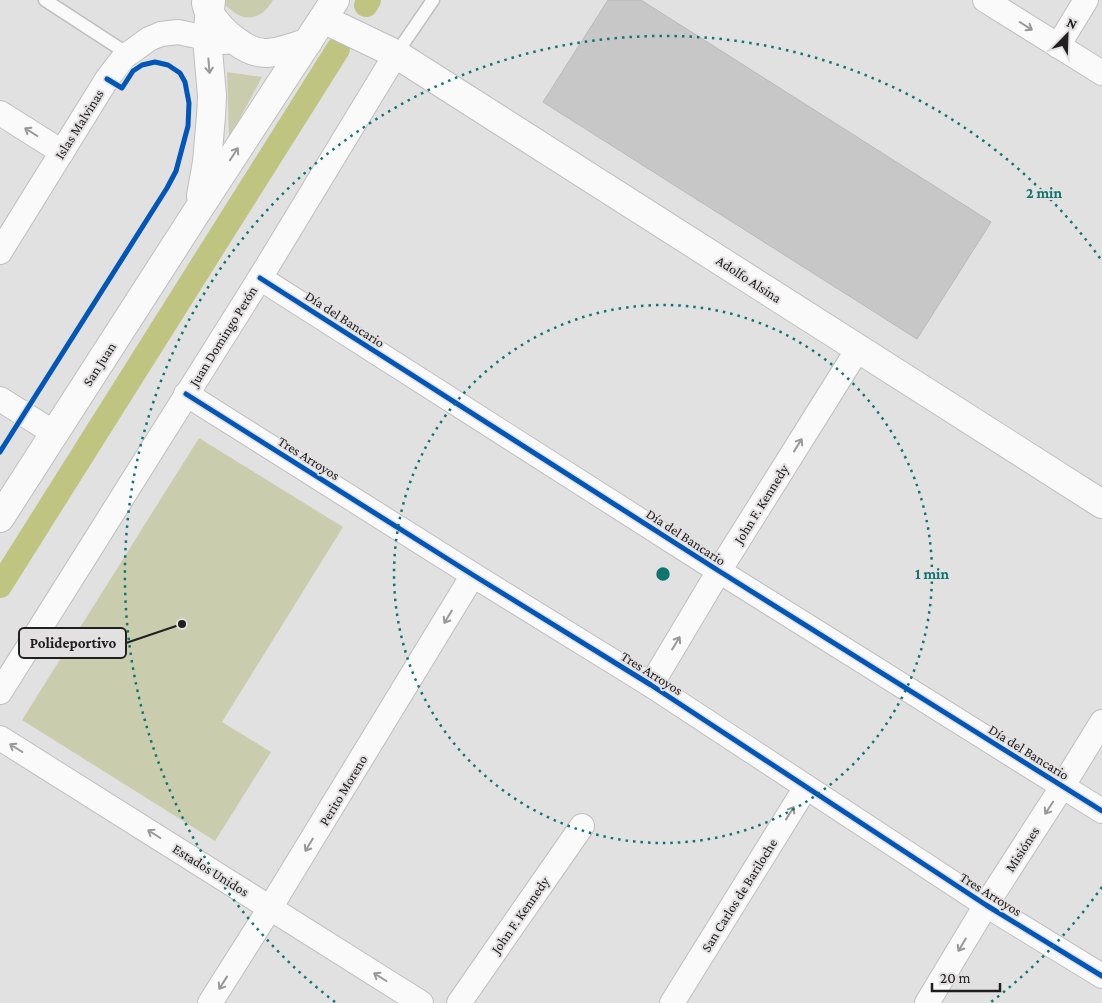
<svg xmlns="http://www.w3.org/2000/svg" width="1102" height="1003" viewBox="0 0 1102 1003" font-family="'Crimson Pro',serif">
  <rect width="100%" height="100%" fill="#e2e1e2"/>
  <g fill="#cacdad">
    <path d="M 223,0 L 273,0 C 263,18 246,24 230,9 C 226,6 224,5 223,0 Z"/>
    <path d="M 227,72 L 262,77 L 229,139 Z"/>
    <path d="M 199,438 L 343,527 L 222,722 L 271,752 L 215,841 L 22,720 Z"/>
  </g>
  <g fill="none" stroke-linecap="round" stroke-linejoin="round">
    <g stroke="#c0c481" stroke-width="24">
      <path d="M 366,5 L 369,0"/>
      <path d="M 0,586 L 338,49"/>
    </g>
  </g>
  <path fill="#c8c7c8" stroke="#b9b9b9" d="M 608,0 L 641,0 L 991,222 L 917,339 L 543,102 Z"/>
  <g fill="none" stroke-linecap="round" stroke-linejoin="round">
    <g stroke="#bfbebf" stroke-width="15">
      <g id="lane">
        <path d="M 45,0 L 128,54"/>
        <path d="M 396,54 L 433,0"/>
      </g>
    </g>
    <g stroke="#bfbebf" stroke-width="26">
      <g id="street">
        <path d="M 985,0 L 1102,73"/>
        <path d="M 1058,46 L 1086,0"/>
        <path d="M 0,113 L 62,152"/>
        <path d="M 0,252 L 107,79 L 124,57 L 149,39 L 161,34 L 178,32 L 225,42"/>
        <path d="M 260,278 L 719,571 L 1102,811"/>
        <path d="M 186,394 L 473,575 L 651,685 L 986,905 L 1102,976"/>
        <path d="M 0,399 L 54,433"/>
        <path d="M 651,685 L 719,571 L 858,349"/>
        <path d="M 0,692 L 260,278 L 396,54"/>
        <path d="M 0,738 L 421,1003"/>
        <path d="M 210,1003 L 270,908 L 473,575"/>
        <path d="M 459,1003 L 582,826"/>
        <path d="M 672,1003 L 806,787"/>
        <path d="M 927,1003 L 986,905 L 1062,787 L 1102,722"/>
      </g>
    </g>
    <g stroke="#bfbebf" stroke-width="30">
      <g id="secondary">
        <path d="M 206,3 C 207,7 208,11 210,14 C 221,31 246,54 267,53 C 281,52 294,47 308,42"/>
        <path d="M 323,19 L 396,54 L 1102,504"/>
        <path d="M 201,196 L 207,162 L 211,116 L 212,96 L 207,38 L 211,0"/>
        <path d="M 0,518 L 198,210 L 335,0"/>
      </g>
    </g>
    <use href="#lane" stroke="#fbfafb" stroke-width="12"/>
    <use href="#street" stroke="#fbfafb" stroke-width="24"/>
    <use href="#secondary" stroke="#fbfafb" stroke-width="28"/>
    <g stroke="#e3e0e2" stroke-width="8">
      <g id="cycleway">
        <path d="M 260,278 L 719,571 L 1102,811"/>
        <path d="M 186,394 L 473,575 L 651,685 L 986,905 L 1102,976"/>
        <path d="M 0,452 L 167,188 L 176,171 L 188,126 L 189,103 L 185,82 L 180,73 L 168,65 L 155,62 L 142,65 L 133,71 L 122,88 L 107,79"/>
      </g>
    </g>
    <use href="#cycleway" stroke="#0057b8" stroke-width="5"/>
  </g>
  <defs><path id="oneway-shaft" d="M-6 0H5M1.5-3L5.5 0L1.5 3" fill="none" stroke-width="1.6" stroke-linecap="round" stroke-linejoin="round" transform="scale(1.25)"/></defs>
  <g stroke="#999899">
    <use href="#oneway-shaft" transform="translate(1026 26) rotate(32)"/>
    <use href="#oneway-shaft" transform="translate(209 66) rotate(85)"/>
    <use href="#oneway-shaft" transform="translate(31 132) rotate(-148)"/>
    <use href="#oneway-shaft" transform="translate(234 154) rotate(-57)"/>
    <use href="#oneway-shaft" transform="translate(798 445) rotate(-58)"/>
    <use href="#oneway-shaft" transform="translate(448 617) rotate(121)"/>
    <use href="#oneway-shaft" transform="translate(676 643) rotate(-59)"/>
    <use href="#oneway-shaft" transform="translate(16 748) rotate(-148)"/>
    <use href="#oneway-shaft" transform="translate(1049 808) rotate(123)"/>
    <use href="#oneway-shaft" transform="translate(790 813) rotate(-58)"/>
    <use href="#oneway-shaft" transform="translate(154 834) rotate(-148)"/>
    <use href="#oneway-shaft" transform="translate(309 845) rotate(121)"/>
    <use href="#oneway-shaft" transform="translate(962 945) rotate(121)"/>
    <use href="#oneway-shaft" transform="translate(380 977) rotate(-148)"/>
    <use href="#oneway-shaft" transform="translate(223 983) rotate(122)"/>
  </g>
  <g fill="none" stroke="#0f766e" stroke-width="2.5" stroke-dasharray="2.5 5">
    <circle cx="663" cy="574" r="269"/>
    <path d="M1102 887A539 539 0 0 1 991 1002M335 1002A539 539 0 1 1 1102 261"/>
  </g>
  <g text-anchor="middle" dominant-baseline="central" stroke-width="4" stroke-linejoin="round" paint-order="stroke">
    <g font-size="14" fill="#212021" stroke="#e3e0e2">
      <text transform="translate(79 124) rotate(-58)">Islas Malvinas</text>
      <text transform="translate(749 279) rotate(33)">Adolfo Alsina</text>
      <text transform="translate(345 319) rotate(33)">Día del Bancario</text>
      <text transform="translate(223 336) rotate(-58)">Juan Domingo Perón</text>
      <text transform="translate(99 364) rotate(-57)">San Juan</text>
      <text transform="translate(309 458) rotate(32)">Tres Arroyos</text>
      <text transform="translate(761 504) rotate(-58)">John F. Kennedy</text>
      <text transform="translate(686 537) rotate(33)">Día del Bancario</text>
      <text transform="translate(652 673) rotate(32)">Tres Arroyos</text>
      <text transform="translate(1029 752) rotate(32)">Día del Bancario</text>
      <text transform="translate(343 790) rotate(-59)">Perito Moreno</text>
      <text transform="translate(1022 849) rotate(-57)">Misiónes</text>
      <text transform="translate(211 870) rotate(32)">Estados Unidos</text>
      <text transform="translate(991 894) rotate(32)">Tres Arroyos</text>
      <text transform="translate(739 895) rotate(-58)">San Carlos de Bariloche</text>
      <text transform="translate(520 915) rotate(-55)">John F. Kennedy</text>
    </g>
  </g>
  <circle cx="663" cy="574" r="8" fill="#0f766e" stroke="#e3e0e2" stroke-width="2.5"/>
  <g font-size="15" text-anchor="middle" font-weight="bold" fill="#0f766e" stroke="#e3e0e2" stroke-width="4" stroke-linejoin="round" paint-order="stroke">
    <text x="1044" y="198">2 min</text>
    <text x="932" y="579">1 min</text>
  </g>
  <path fill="none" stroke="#212021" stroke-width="2" d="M182 624L126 643"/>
  <circle fill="#212021" stroke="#e3e0e2" stroke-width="2" cx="182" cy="624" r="5"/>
  <rect fill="#e3e0e2" stroke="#212021" stroke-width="2" x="19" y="628" width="107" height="30" rx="5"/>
  <g font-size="15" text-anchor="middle" font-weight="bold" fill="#212021">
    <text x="73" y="648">Polideportivo</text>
  </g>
  <g transform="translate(1067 35) rotate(23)" stroke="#e3e0e2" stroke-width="4" paint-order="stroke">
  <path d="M0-4L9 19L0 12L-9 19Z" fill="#212021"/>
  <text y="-8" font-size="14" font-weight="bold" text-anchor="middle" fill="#212021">N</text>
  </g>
  <path d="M932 983v8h68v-8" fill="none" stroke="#212021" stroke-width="2.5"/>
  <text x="940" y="983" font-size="15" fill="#212021" stroke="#e3e0e2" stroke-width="4" paint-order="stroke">20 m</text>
</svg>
